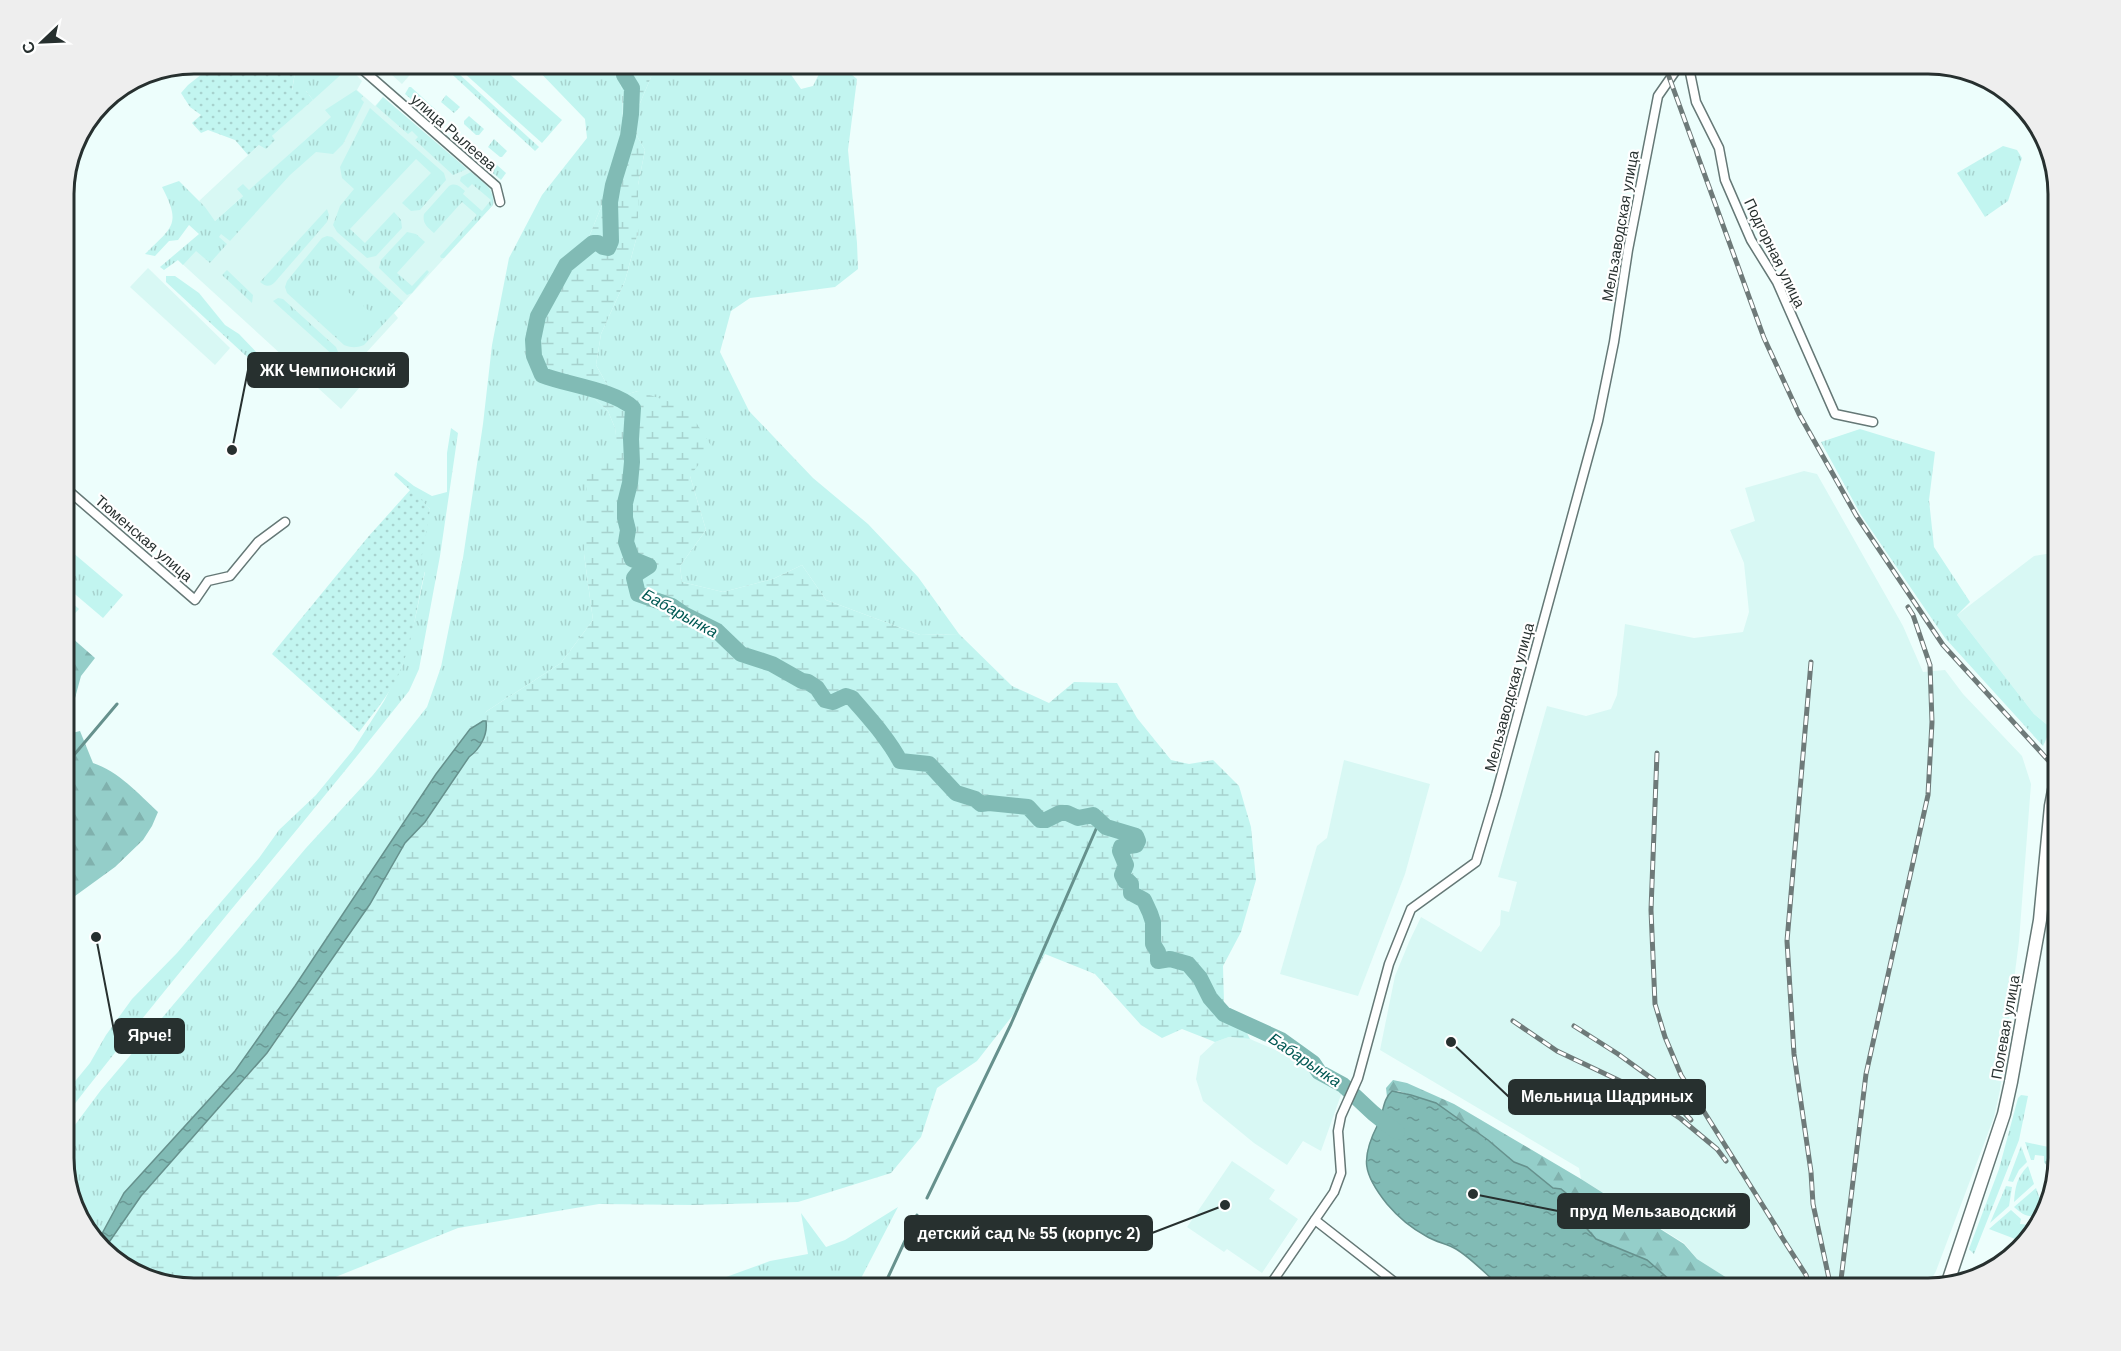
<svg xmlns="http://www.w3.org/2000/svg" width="2121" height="1351" viewBox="0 0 2121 1351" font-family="Arial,sans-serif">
  <defs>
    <pattern id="grass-tufts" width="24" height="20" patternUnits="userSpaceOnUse" patternTransform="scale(1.5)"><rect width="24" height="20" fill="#c2f5f0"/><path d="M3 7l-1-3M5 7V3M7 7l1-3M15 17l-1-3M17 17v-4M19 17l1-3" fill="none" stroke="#a7d2ce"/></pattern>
    <pattern id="forest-firs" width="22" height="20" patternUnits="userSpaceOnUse" patternTransform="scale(1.5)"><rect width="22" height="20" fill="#94cec9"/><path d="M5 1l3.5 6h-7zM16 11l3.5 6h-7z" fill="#80b1ad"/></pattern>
    <pattern id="wetland-marsh" width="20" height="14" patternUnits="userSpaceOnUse" patternTransform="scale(1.5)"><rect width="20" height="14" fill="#c2f5f0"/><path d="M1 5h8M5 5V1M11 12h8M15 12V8" fill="none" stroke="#a7d2ce"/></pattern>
    <pattern id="garden-dots" width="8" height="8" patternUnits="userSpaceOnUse" patternTransform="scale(1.5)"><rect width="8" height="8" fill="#c2f5f0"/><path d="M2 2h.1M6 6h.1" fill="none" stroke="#a7d2ce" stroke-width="1.8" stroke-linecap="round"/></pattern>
    <pattern id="water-ripples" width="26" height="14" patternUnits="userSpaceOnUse" patternTransform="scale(1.5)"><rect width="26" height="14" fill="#81bbb5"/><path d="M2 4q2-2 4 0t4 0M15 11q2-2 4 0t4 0" fill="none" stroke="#6a9894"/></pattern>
  </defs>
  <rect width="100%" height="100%" fill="#edfefc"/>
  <g fill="#d8f8f4">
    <path d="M 333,63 L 345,63 L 362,81 L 357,90 L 375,106 L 383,97 L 492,190 L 494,197 L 493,205 L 394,313 L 398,318 L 353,367 L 366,380 L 341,409 L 178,260 L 331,117 L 215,221 L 199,201 L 259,145 L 272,136 L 343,73 Z"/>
    <path d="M 379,63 L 420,63 L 402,84 L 391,74 L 395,68 L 385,67 Z"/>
    <path d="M 148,268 L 230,348 L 215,365 L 130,287 Z"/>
    <path d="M 1804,471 L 1817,474 L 1903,626 L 1923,672 L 1945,670 L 1963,694 L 2022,756 L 2031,784 L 2019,941 L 2000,1090 L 1994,1117 L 1936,1271 L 1927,1288 L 1743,1288 L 1697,1259 L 1684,1243 L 1581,1179 L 1579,1168 L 1380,1050 L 1395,976 L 1409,942 L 1421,917 L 1481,952 L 1500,925 L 1501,910 L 1509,912 L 1517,882 L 1498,877 L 1547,706 L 1586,716 L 1611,709 L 1617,695 L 1625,624 L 1694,638 L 1743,632 L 1749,612 L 1744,563 L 1730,530 L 1755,521 L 1745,488 Z"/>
    <path d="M 2058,552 L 2058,728 L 2056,732 L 2034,714 L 1957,615 L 2034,556 Z"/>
    <path d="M 1344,760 L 1430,784 L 1405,874 L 1358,996 L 1280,974 L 1317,846 L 1327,838 Z"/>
    <path d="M 1229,1037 L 1250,1039 L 1278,1051 L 1342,1092 L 1321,1151 L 1303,1141 L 1287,1165 L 1254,1143 L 1203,1101 L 1196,1079 L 1200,1056 L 1215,1042 Z"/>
    <path d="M 1232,1161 L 1275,1190 L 1269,1199 L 1298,1219 L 1262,1273 L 1227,1249 L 1224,1252 L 1187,1227 Z"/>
  </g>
  <g fill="url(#grass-tufts)">
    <path d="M 291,63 L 333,63 L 343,73 L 313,100 L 306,91 L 292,91 L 295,72 Z"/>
    <path d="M 443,63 L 447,63 L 539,147 L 535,151 L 442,65 Z"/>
    <path d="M 453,63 L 497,63 L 562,120 L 542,143 Z"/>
    <path d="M 531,63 L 623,63 L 620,67 L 618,77 L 622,90 L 623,131 L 606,195 L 589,237 L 552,273 L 546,382 L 591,395 L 608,411 L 615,428 L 618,449 L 584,554 L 593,620 L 561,663 L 487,711 L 415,805 L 295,986 L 235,1071 L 124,1193 L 98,1241 L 81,1223 L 63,1165 L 63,1141 L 101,1090 L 306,848 L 373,775 L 427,707 L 441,667 L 463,558 L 483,424 L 492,345 L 509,258 L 542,195 L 587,138 L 585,119 Z"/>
    <path d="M 657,63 L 785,63 L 785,66 L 801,89 L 813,86 L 824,64 L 840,65 L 857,79 L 848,150 L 857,243 L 858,269 L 835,287 L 750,298 L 731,311 L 720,352 L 749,411 L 813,478 L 868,524 L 918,577 L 959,634 L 920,635 L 826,600 L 802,565 L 773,579 L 723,592 L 682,582 L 680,566 L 706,530 L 690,476 L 638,391 L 622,396 L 610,390 L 596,365 L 601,334 L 625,281 L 638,232 L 638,185 L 645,150 L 637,136 L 635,115 Z"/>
    <path d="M 409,87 L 411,87 L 436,110 L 432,117 L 405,94 Z"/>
    <path d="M 356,90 L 363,96 L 361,99 L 364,102 L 343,144 L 333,154 L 316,152 L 290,175 L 230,241 L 221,234 L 219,237 L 227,244 L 210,263 L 196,251 L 183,265 L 178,260 L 164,270 L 160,267 L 199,234 L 189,225 L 178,240 L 169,241 L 155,256 L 145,254 C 172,227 182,225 162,187 L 179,181 L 205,207 L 215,221 L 243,196 L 237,189 L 243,184 L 249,190 L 331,117 L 325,110 Z"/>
    <path d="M 446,95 L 460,107 L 454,113 L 441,102 Z"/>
    <path d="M 383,97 L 467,169 L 453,175 L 415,140 L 418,137 L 412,131 L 408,134 L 376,106 Z"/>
    <path d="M 370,108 L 444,173 L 446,180 L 420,210 L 411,211 L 402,203 L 431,173 L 416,159 L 350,229 L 365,243 L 394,212 L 401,220 L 402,228 L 376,256 L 367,258 L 337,232 L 333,225 L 340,206 L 354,189 L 342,178 L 340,167 Z"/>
    <path d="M 469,116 L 484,129 L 479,135 L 476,135 L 464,124 L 464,121 Z"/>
    <path d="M 494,139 L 507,151 L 502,157 L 500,157 L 488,147 Z"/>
    <path d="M 2003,146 L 2017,150 L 2022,158 L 2008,201 L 1985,217 L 1957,173 Z"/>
    <path d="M 478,150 L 480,150 L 506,173 L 501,180 L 474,157 Z"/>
    <path d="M 471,172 C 482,182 495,188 493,205 L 444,258 L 441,258 L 440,256 L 477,215 L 462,202 L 434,233 C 427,227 422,223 424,214 L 449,186 C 456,182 460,187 465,191 L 463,194 L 482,211 L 491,200 L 472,184 L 468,188 L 460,181 L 461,177 Z"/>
    <path d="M 327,209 L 329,215 L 327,222 L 275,282 C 269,288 265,286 260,282 Z"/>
    <path d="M 407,232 L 416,234 L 425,242 L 397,273 L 412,286 L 427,270 L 429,272 L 412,293 L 407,295 L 379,268 L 381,260 Z"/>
    <path d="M 327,236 L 332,237 L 403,303 L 364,345 C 356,348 352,348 344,345 L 287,293 L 285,287 L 287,281 L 322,238 Z"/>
    <path d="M 227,270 L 253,295 L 252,303 L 222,275 Z"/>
    <path d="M 166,276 L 175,276 L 199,293 L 225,325 L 239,334 L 259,355 L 251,359 L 245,355 L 166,282 Z"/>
    <path d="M 278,298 L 283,299 L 336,347 L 338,352 L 335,357 L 273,301 Z"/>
    <path d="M 451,428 L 458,433 L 440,556 L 419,669 L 409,691 C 295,835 175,974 63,1119 L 63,1096 L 90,1063 L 106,1035 L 132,999 L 177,953 L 259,858 L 279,830 L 316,795 L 353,750 L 384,701 L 402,666 L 415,619 L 425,572 L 414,565 L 430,509 L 394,475 L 396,472 L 414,486 L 432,496 L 447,492 L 447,453 Z"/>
    <path d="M 1860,429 L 1935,452 L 1929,500 L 1934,547 L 1970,602 L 1957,615 L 2034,714 L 2051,728 L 2043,746 L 1945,638 L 1861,515 L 1821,442 Z"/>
    <path d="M 72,552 L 123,595 L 103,618 L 63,584 L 63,562 Z"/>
    <path d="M 2021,1095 L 2028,1096 L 2019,1140 L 1974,1254 L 1969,1249 L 1999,1169 L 2018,1098 Z"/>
    <path d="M 2025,1142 L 2058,1149 L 2056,1165 L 2050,1170 L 2044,1162 L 2044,1156 L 2035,1155 L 2034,1160 L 2031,1160 Z"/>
    <path d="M 2021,1146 L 2027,1162 L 2019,1170 L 2013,1182 L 2008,1181 Z"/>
    <path d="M 2028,1166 L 2034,1184 L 2014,1202 C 2015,1187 2017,1177 2028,1166 Z"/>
    <path d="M 2006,1186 L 2012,1187 L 2009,1206 L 1990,1223 Z"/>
    <path d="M 2036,1188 L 2043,1208 L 2041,1214 C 2029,1219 2023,1215 2014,1207 Z"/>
    <path d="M 898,1207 L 856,1288 L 696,1288 L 770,1261 L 808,1254 L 801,1213 L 826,1247 L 845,1240 Z"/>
    <path d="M 2011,1210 L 2021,1219 L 2020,1224 L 2030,1225 L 2031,1221 L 2039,1219 L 2036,1230 L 2023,1242 L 1989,1229 Z"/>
  </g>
  <g fill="url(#forest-firs)">
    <path d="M 63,630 L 95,658 L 81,676 L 75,698 L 67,709 L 63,706 Z"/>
    <path d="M 80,731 L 93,763 C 118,771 139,794 158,812 L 152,826 L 143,840 L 115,867 L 75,896 L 63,896 L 63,743 L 68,734 Z"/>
    <path d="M 1393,1080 L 1407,1083 L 1454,1104 L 1581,1179 L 1684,1244 L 1697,1259 L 1743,1288 L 1679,1288 L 1647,1260 L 1596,1239 L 1582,1223 L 1572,1198 L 1561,1189 L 1553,1188 L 1527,1167 L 1514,1162 L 1488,1140 L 1436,1103 L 1398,1091 L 1387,1097 L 1386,1088 Z"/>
  </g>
  <path fill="url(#wetland-marsh)" d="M 623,63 L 657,63 L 635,115 L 637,136 L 645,150 L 638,185 L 638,232 L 625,281 L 601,334 L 596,365 L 610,390 L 621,396 L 638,391 L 679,405 L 697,424 L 712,447 L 690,476 L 706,530 L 680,566 L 682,582 L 723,592 L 773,579 L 802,565 L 826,600 L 920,635 L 959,634 L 1012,686 L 1049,703 L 1074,682 L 1117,683 L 1137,718 L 1171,760 L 1189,764 L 1213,760 L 1239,786 L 1251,827 L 1256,880 L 1241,932 L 1223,966 L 1224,1003 L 1238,1015 L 1250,1039 L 1229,1037 L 1215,1042 L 1182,1029 L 1162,1038 L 1141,1025 L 1095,974 L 1045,954 L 1013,1015 L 977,1061 L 937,1088 L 921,1137 L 891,1173 L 798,1202 L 691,1205 L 599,1204 L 458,1228 L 328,1280 L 321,1288 L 194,1288 L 121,1266 L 105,1248 L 141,1196 L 268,1053 L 370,904 L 405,843 L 425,822 L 469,757 L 476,751 L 478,724 L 470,729 L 487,711 L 561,663 L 593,620 L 584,554 L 587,472 L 617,449 L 615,428 L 608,411 L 591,395 L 546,382 L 532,365 L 525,334 L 552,273 L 589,237 L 606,195 L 623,131 L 622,90 L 618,77 L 620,67 Z"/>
  <g fill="url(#garden-dots)">
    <path d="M 216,63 L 291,63 L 295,72 L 292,90 L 306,91 L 313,100 L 272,136 L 275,140 L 266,149 L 259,145 L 248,155 L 235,140 L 208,130 L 201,133 L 192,123 L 201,115 L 190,107 L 181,93 L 188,85 Z"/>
    <path d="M 411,489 L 430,509 L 423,553 L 415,565 L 425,571 C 417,603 414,636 402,666 C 393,691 375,711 359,732 L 272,654 L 368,537 Z"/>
  </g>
  <g fill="#c2f5f0">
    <path d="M 334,279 L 380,321 L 358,344 L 313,303 Z"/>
    <path d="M 63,595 L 79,609 L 64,625 L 63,624 Z"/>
  </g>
  <g fill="url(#water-ripples)" stroke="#66918d" stroke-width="1.5">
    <path d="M 483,721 L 486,721 C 488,735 480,749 469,757 L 425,822 L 405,843 L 370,904 L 267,1053 L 141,1196 L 105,1248 L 98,1241 L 124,1193 L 235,1071 L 295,986 L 436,774 L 470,729 Z"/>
    <path d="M 1392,1091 L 1411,1095 L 1436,1103 L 1488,1140 L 1514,1162 L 1527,1167 L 1553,1188 L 1561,1189 L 1572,1198 L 1582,1223 L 1596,1239 L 1647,1260 L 1679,1288 L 1502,1288 C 1489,1277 1470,1257 1456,1249 C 1447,1244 1436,1242 1426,1236 C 1411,1228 1398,1217 1387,1204 C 1363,1174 1360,1159 1378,1124 C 1384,1113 1382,1100 1392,1091 Z"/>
  </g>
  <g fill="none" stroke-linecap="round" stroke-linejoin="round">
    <g stroke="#66918d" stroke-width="3">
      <path d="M 63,768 L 117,704"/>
      <path d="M 927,1198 L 1011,1024 L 1100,820"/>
      <path d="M 883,1288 L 917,1215"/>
    </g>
    <path stroke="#81bbb5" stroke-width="16" d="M 636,63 L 624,71 L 624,75 L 632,88 L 631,114 L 628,136 L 613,185 L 610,202 L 611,241 L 608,248 L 603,247 L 598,243 L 593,243 L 566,265 L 538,316 L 533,340 L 534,356 L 542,375 C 567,385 614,390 633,408 L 631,439 L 632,462 L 630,483 L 625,503 L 625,518 L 628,530 L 626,542 L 632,559 L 649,566 L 638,573 L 634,578 L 638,594 L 672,606 L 685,615 L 717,631 L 741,654 L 772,664 L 802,681 L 808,682 L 817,688 L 825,700 L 833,702 L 846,696 L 852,698 C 869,718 888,738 900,761 L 929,764 L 956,793 L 975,799 L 981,804 L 989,803 L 1028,807 L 1040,820 L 1046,820 L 1060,813 L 1067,813 L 1078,818 L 1093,815 L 1106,827 L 1136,836 L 1138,841 L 1136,845 L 1121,847 L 1120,851 L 1126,865 L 1122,875 L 1125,881 L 1128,881 L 1131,884 L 1131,893 L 1144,900 L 1150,913 L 1153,922 L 1153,944 L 1158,952 L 1158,961 L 1170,959 L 1188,964 L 1200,978 L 1210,998 L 1224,1014 L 1281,1040 L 1313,1063 L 1319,1072 L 1343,1085 L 1373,1113 L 1397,1132"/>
    <g stroke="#657876" stroke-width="11">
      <g id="street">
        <path d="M 355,63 L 496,186 L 500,202"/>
        <path d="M 1688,63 L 1696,102 L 1719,148 L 1725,180 L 1751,240 L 1777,282 L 1835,414 L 1873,422"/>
        <path d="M 63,486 L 195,600 L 208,581 L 230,576 L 258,542 L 285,522"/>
        <path d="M 1315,1220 L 1402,1288"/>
        <path d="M 1268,1288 L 1334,1192 L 1341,1173 L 1338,1131 L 1341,1116 L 1358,1078 L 1389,964 L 1411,909 L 1476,862 L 1496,795 L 1598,421 L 1614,342 L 1628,250 L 1658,96 L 1681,63"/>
      </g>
    </g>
    <g stroke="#657876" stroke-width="15">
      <path id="secondary" d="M 1948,1282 L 2004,1114 L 2011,1082 L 2040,920 L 2051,806 L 2058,770"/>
    </g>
    <use href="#street" stroke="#fff" stroke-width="8"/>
    <use href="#secondary" stroke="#fff" stroke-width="12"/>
    <g stroke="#6e7a79" stroke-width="5">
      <g id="rail">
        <path d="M 1664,63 L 1764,338 L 1799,414 L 1856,515 L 1943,645 L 2058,771"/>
        <path d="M 1811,662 L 1787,941 L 1794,1054 L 1811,1172 L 1813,1204 L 1831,1288"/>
        <path d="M 1657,753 L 1651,910 L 1655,1004 L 1665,1037 L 1681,1075 L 1780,1233"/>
        <path d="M 1513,1021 L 1557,1051 L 1635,1088 L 1681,1119 L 1717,1149 L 1726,1161"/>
        <path d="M 1574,1026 L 1618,1054 L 1654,1080 L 1691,1120"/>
        <path d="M 1776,1228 L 1806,1275 L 1810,1288"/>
        <path d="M 1840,1288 L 1866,1074 L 1928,795 L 1932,722 L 1930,665 L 1913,615 L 1908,607"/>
      </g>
    </g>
    <use href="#rail" stroke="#fff" stroke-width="3" stroke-dasharray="9" stroke-linecap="butt"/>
  </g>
  <g text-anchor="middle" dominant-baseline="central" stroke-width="4.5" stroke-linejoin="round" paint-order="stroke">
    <g font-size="15" fill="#27302f" stroke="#fff">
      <text transform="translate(454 132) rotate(41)">улица Рылеева</text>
      <text transform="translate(1620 226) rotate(-80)">Мельзаводская улица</text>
      <text transform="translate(1775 253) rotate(64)">Подгорная улица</text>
      <text transform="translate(144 538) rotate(41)">Тюменская улица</text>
      <text transform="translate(1509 697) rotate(-75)">Мельзаводская улица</text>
      <text transform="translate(2005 1027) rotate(-80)">Полевая улица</text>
    </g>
    <g font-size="16" font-style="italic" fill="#005853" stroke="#fff">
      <text transform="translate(680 613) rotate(29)">Бабарынка</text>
      <text transform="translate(1305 1060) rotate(34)">Бабарынка</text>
    </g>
  </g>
  <path d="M0 0H2121V1351H0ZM194 74H1928A120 120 0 0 1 2048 194V1158A120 120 0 0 1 1928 1278H194A120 120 0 0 1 74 1158V194A120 120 0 0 1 194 74Z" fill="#eee" fill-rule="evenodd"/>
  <path fill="none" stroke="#27302f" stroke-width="3" d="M194 74H1928A120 120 0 0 1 2048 194V1158A120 120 0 0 1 1928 1278H194A120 120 0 0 1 74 1158V194A120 120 0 0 1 194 74Z"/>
  <path fill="none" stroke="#27302f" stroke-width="2" d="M232 450L248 370M96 937L115 1036M1451 1042L1509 1097M1473 1194L1558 1211M1225 1205L1152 1233"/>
  <g fill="#27302f" stroke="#fff" stroke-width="2">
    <circle cx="232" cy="450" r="6"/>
    <circle cx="96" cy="937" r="6"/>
    <circle cx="1451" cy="1042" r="6"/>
    <circle cx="1473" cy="1194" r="6"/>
    <circle cx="1225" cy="1205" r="6"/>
  </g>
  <g fill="#27302f" stroke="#27302f" stroke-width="2">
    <rect x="248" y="353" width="160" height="34" rx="6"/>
    <rect x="115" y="1019" width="69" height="34" rx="6"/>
    <rect x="1509" y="1080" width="196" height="34" rx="6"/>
    <rect x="1558" y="1194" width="191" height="34" rx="6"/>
    <rect x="905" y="1216" width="247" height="34" rx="6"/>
  </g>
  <g font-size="16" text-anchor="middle" font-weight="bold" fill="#fff">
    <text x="328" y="376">ЖК Чемпионский</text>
    <text x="150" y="1041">Ярче!</text>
    <text x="1607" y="1102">Мельница Шадриных</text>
    <text x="1653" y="1217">пруд Мельзаводский</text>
    <text x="1029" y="1239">детский сад № 55 (корпус 2)</text>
  </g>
  <g transform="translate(42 42) rotate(247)" stroke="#ffffff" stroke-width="4.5" paint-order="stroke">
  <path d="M0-4.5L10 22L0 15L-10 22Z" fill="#27302f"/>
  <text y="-9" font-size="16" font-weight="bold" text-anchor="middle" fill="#27302f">С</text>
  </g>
</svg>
